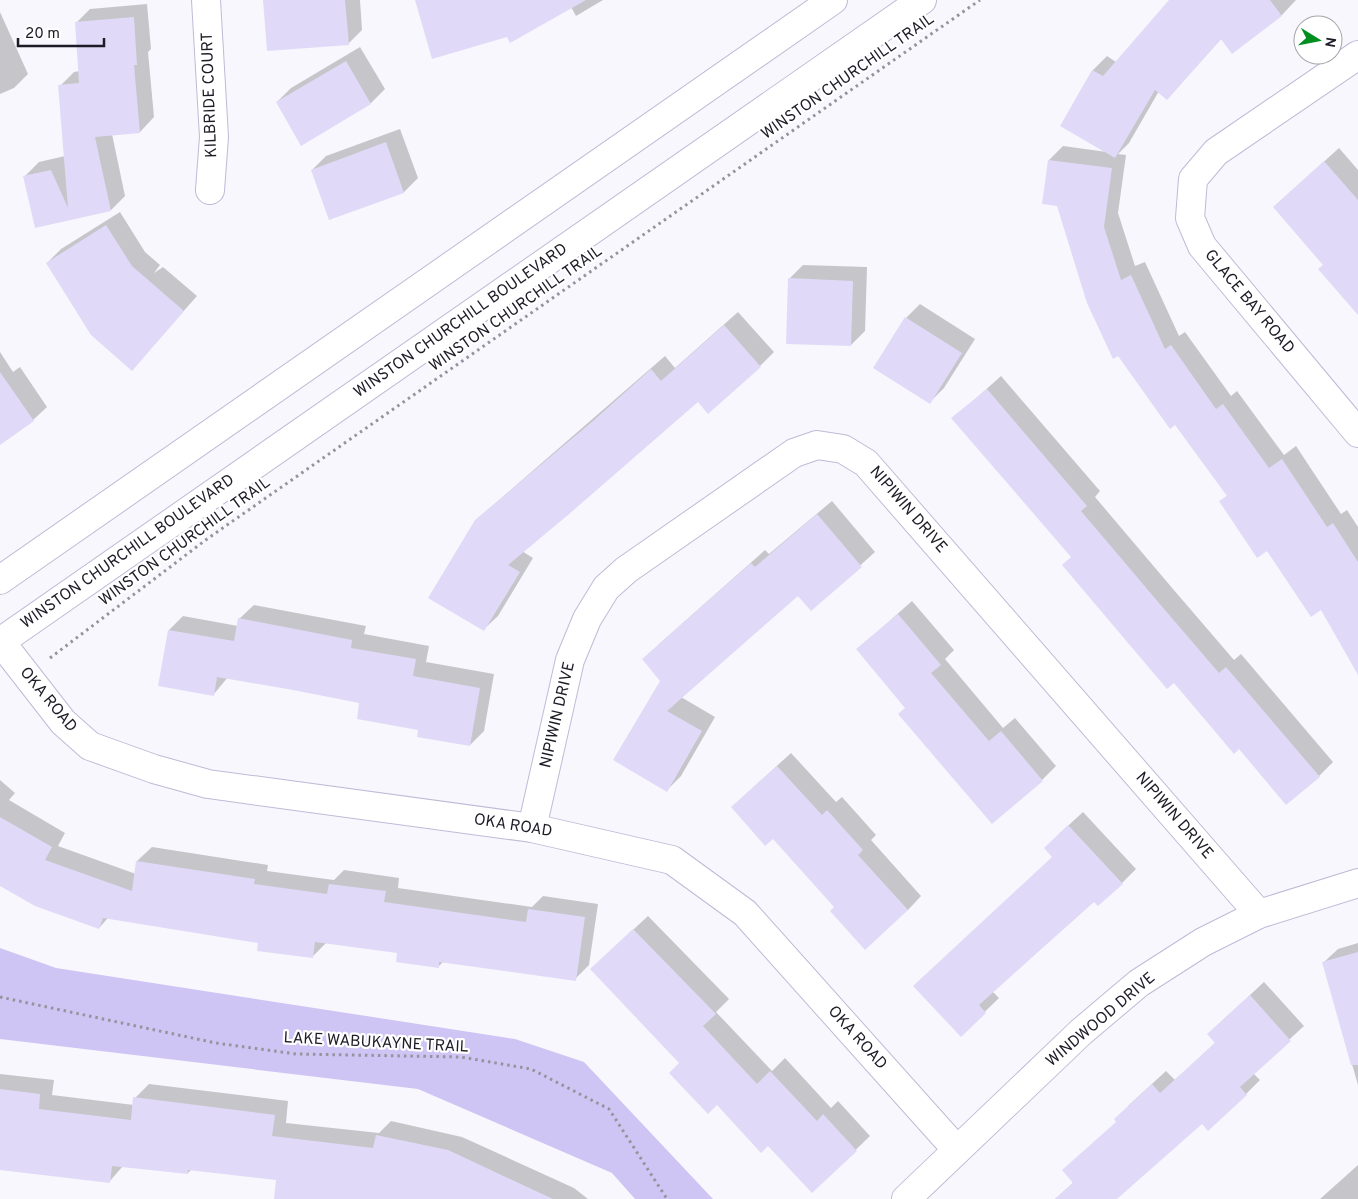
<svg xmlns="http://www.w3.org/2000/svg" width="1358" height="1199" viewBox="0 0 1358 1199" font-family="Overpass,sans-serif">
  <rect width="100%" height="100%" fill="#f8f7fd"/>
  <path fill="#cfc5f4" d="M 0,948 L 56,968 L 515,1039 L 584,1062 L 713,1199 L 635,1199 L 612,1173 L 418,1089 L 0,1039 Z"/>
  <g fill="#0003">
    <path d="M 265,0 L 360,0 L 362,30 L 348,44 Z"/>
    <path d="M 416,0 L 603,0 L 576,16 L 571,7 L 508,35 Z"/>
    <path d="M 1171,0 L 1296,0 L 1282,15 L 1232,52 L 1222,38 L 1167,99 L 1159,91 L 1129,143 L 1118,154 L 1126,155 L 1118,213 L 1135,266 L 1145,262 L 1179,336 L 1185,332 L 1231,396 L 1237,391 L 1284,455 L 1296,446 L 1341,514 L 1347,510 L 1358,527 L 1358,673 L 1321,609 L 1221,501 L 1228,495 L 1049,160 L 1063,146 L 1107,152 L 1062,126 L 1093,70 L 1107,56 L 1116,62 Z"/>
    <path d="M 147,4 L 151,49 L 148,52 L 154,117 L 140,132 L 112,134 L 125,196 L 111,210 L 36,226 L 25,176 L 39,162 L 65,156 L 60,86 L 74,72 L 80,71 L 76,23 L 90,9 Z"/>
    <path d="M 0,12 L 28,74 L 14,88 L 0,94 Z"/>
    <path d="M 360,47 L 385,89 L 371,103 L 302,144 L 277,102 L 291,88 Z"/>
    <path d="M 400,129 L 418,178 L 404,192 L 330,219 L 312,170 L 326,156 Z"/>
    <path d="M 1339,148 L 1358,170 L 1358,313 L 1324,264 L 1274,207 Z"/>
    <path d="M 120,212 L 145,252 L 160,265 L 154,273 L 163,267 L 197,296 L 132,369 L 47,263 L 61,249 Z"/>
    <path d="M 803,265 L 867,267 L 865,331 L 851,345 L 789,279 Z"/>
    <path d="M 920,304 L 975,339 L 944,388 L 930,402 L 906,318 Z"/>
    <path d="M 738,312 L 774,352 L 760,366 L 698,400 L 522,551 L 533,558 L 498,616 L 484,629 L 476,520 L 665,356 L 675,368 Z"/>
    <path d="M 0,352 L 13,372 L 20,367 L 47,407 L 33,420 L 0,444 Z"/>
    <path d="M 1001,376 L 1100,491 L 1095,497 L 1173,589 L 1234,660 L 1241,654 L 1333,762 L 1319,776 L 1240,748 L 953,419 Z"/>
    <path d="M 832,501 L 875,552 L 811,610 L 798,594 L 681,697 L 715,717 L 681,776 L 667,790 L 658,645 L 765,550 L 769,554 Z"/>
    <path d="M 912,601 L 954,650 L 945,659 L 1003,728 L 1015,718 L 1056,766 L 1042,780 L 906,707 L 858,649 Z"/>
    <path d="M 254,605 L 366,626 L 364,634 L 429,646 L 426,662 L 494,674 L 484,731 L 470,745 L 420,729 L 361,702 L 228,677 L 214,694 L 169,630 L 183,616 L 238,626 L 239,619 Z"/>
    <path d="M 791,753 L 836,802 L 842,797 L 876,835 L 871,840 L 921,896 L 908,910 L 836,907 L 773,837 L 746,794 Z"/>
    <path d="M 0,780 L 15,793 L 9,800 L 65,833 L 58,846 L 136,874 L 137,861 L 152,847 L 268,865 L 267,871 L 334,880 L 344,870 L 399,878 L 398,888 L 532,907 L 543,896 L 598,904 L 589,965 L 575,979 L 443,962 L 438,967 L 399,952 L 326,943 L 312,957 L 260,942 L 108,918 L 99,928 L 0,885 Z"/>
    <path d="M 1083,812 L 1136,869 L 1122,883 L 1094,900 L 992,991 L 999,998 L 961,1035 L 1054,857 L 1059,834 Z"/>
    <path d="M 648,916 L 729,999 L 716,1012 L 772,1071 L 785,1058 L 831,1108 L 838,1101 L 870,1136 L 812,1192 L 768,1145 L 681,1063 L 606,955 Z"/>
    <path d="M 1358,943 L 1358,1085 L 1323,963 L 1338,949 Z"/>
    <path d="M 1264,982 L 1304,1026 L 1253,1073 L 1260,1080 L 1246,1094 L 1202,1122 L 1115,1199 L 1055,1199 L 1074,1182 L 1129,1105 L 1166,1071 L 1175,1080 L 1216,1042 L 1223,1020 Z"/>
    <path d="M 0,1074 L 54,1080 L 52,1095 L 134,1105 L 135,1098 L 149,1084 L 288,1101 L 286,1123 L 379,1133 L 391,1121 L 462,1137 L 574,1188 L 588,1199 L 275,1199 L 278,1179 L 192,1169 L 188,1173 L 123,1166 L 109,1182 L 0,1162 Z"/>
    <path d="M 1358,1165 L 1358,1199 L 1320,1199 Z"/>
  </g>
  <g fill="#e0daf8">
    <path d="M 263,0 L 345,0 L 349,45 L 267,51 Z"/>
    <path d="M 415,0 L 586,0 L 510,43 L 507,37 L 432,59 Z"/>
    <path d="M 1169,0 L 1270,0 L 1282,16 L 1232,54 L 1221,39 L 1167,100 L 1155,90 L 1115,158 L 1060,126 L 1092,70 L 1103,76 Z"/>
    <path d="M 134,17 L 137,65 L 134,65 L 140,133 L 95,137 L 111,211 L 35,228 L 23,176 L 51,170 L 68,208 L 58,85 L 79,83 L 75,22 Z"/>
    <path d="M 346,61 L 371,104 L 301,146 L 276,102 Z"/>
    <path d="M 386,142 L 404,193 L 329,220 L 311,170 Z"/>
    <path d="M 1048,160 L 1112,168 L 1104,227 L 1121,280 L 1131,275 L 1165,349 L 1171,345 L 1216,409 L 1223,404 L 1269,468 L 1282,459 L 1327,527 L 1333,523 L 1358,562 L 1358,675 L 1321,610 L 1311,617 L 1267,551 L 1257,558 L 1219,501 L 1227,496 L 1175,425 L 1170,429 L 1118,356 L 1113,359 L 1087,303 L 1057,206 L 1042,204 Z"/>
    <path d="M 1324,161 L 1358,200 L 1358,315 L 1318,269 L 1323,265 L 1273,207 Z"/>
    <path d="M 106,225 L 132,266 L 184,311 L 132,371 L 91,335 L 46,263 Z"/>
    <path d="M 788,278 L 853,281 L 851,346 L 786,344 Z"/>
    <path d="M 905,317 L 962,353 L 930,404 L 873,368 Z"/>
    <path d="M 724,325 L 761,367 L 708,414 L 698,402 L 568,515 L 508,565 L 520,572 L 484,631 L 428,598 L 475,520 L 593,421 L 651,369 L 661,381 Z"/>
    <path d="M 0,372 L 34,421 L 0,445 Z"/>
    <path d="M 987,389 L 1087,506 L 1081,511 L 1159,603 L 1219,673 L 1226,667 L 1320,777 L 1286,805 L 1239,749 L 1234,754 L 1174,683 L 1167,689 L 1062,565 L 1071,557 L 951,418 Z"/>
    <path d="M 817,514 L 862,567 L 811,611 L 798,596 L 667,711 L 702,731 L 667,792 L 613,760 L 660,681 L 642,659 L 751,563 L 755,567 Z"/>
    <path d="M 898,614 L 941,665 L 931,673 L 989,741 L 1001,731 L 1043,781 L 992,824 L 898,714 L 905,708 L 856,649 Z"/>
    <path d="M 238,618 L 352,640 L 351,648 L 416,659 L 413,676 L 480,688 L 470,746 L 417,737 L 418,730 L 357,719 L 359,703 L 293,690 L 217,677 L 214,696 L 158,686 L 168,630 L 234,641 Z"/>
    <path d="M 777,766 L 822,815 L 827,810 L 863,850 L 858,855 L 908,910 L 865,950 L 830,911 L 834,907 L 773,839 L 765,846 L 731,807 Z"/>
    <path d="M 0,817 L 52,847 L 45,860 L 132,891 L 136,861 L 255,879 L 254,884 L 327,894 L 329,884 L 386,891 L 384,902 L 526,922 L 528,909 L 585,917 L 576,981 L 439,962 L 439,968 L 396,962 L 397,953 L 315,942 L 313,958 L 257,951 L 258,943 L 103,918 L 99,929 L 35,906 L 0,886 Z"/>
    <path d="M 1068,825 L 1123,884 L 1098,906 L 1094,902 L 979,1005 L 986,1013 L 961,1037 L 913,986 L 1052,857 L 1044,848 Z"/>
    <path d="M 633,929 L 716,1014 L 703,1026 L 757,1084 L 770,1071 L 817,1121 L 823,1114 L 857,1151 L 812,1193 L 768,1146 L 761,1153 L 717,1105 L 708,1114 L 669,1073 L 679,1063 L 590,969 Z"/>
    <path d="M 1358,952 L 1358,1065 L 1351,1065 L 1322,962 Z"/>
    <path d="M 1250,995 L 1291,1041 L 1240,1087 L 1247,1095 L 1208,1131 L 1202,1124 L 1117,1199 L 1055,1199 L 1073,1183 L 1062,1170 L 1116,1122 L 1114,1119 L 1152,1084 L 1160,1093 L 1215,1043 L 1207,1034 Z"/>
    <path d="M 0,1089 L 40,1094 L 39,1109 L 131,1120 L 133,1097 L 275,1115 L 272,1136 L 373,1148 L 376,1135 L 448,1150 L 553,1199 L 274,1199 L 276,1180 L 188,1170 L 188,1174 L 112,1166 L 110,1183 L 0,1170 Z"/>
  </g>
  <g fill="none" stroke-linecap="round" stroke-linejoin="round">
    <g stroke="#c0bad7" stroke-width="30">
      <g id="street">
        <path d="M 206,0 L 214,137 L 210,190"/>
        <path d="M 1358,55 L 1216,152 L 1193,179 L 1190,218 L 1202,246 L 1358,433"/>
        <path d="M 532,828 L 570,660 L 587,619 L 606,588 L 626,570 L 794,453 L 817,445 L 843,449 L 866,463 L 1259,914"/>
      </g>
    </g>
    <g stroke="#c0bad7" stroke-width="30">
      <g id="secondary">
        <path d="M 0,580 L 833,0"/>
        <path d="M 0,641 L 63,722 L 90,746 L 154,769 L 208,784 L 532,828 L 672,860 L 745,913 L 957,1150"/>
        <path d="M 0,642 L 922,0"/>
        <path d="M 906,1199 L 1081,1032 L 1139,983 L 1203,942 L 1259,914 L 1358,883"/>
      </g>
    </g>
    <g stroke="#95939b" stroke-width="3" stroke-dasharray="2.5 4" stroke-linecap="butt">
      <path d="M 50,658 L 207,539 L 980,0"/>
      <path d="M 0,997 L 216,1043 L 296,1054 L 461,1057 L 531,1069 L 609,1109 L 667,1199"/>
    </g>
    <use href="#street" stroke="#fff" stroke-width="28"/>
    <use href="#secondary" stroke="#fff" stroke-width="28"/>
  </g>
  <g text-anchor="middle" dominant-baseline="central" stroke-width="4.5" stroke-linejoin="round" paint-order="stroke">
    <g font-size="16" fill="#1d1b25" stroke="#fff">
      <text transform="translate(848 77) rotate(-35)">WINSTON CHURCHILL TRAIL</text>
      <text transform="translate(210 95) rotate(-92)">KILBRIDE COURT</text>
      <text transform="translate(1249 302) rotate(50)">GLACE BAY ROAD</text>
      <text transform="translate(516 309) rotate(-35)">WINSTON CHURCHILL TRAIL</text>
      <text transform="translate(461 321) rotate(-35)">WINSTON CHURCHILL BOULEVARD</text>
      <text transform="translate(908 510) rotate(49)">NIPIWIN DRIVE</text>
      <text transform="translate(185 542) rotate(-36)">WINSTON CHURCHILL TRAIL</text>
      <text transform="translate(128 552) rotate(-35)">WINSTON CHURCHILL BOULEVARD</text>
      <text transform="translate(48 700) rotate(50)">OKA ROAD</text>
      <text transform="translate(558 715) rotate(-77)">NIPIWIN DRIVE</text>
      <text transform="translate(1174 816) rotate(49)">NIPIWIN DRIVE</text>
      <text transform="translate(513 826) rotate(9)">OKA ROAD</text>
      <text transform="translate(1101 1020) rotate(-40)">WINDWOOD DRIVE</text>
      <text transform="translate(857 1038) rotate(48)">OKA ROAD</text>
      <text transform="translate(376 1043) rotate(3)">LAKE WABUKAYNE TRAIL</text>
    </g>
  </g>
  <g transform="translate(1318 40) rotate(100)"><circle r="24" fill="#ffffff" stroke="#a5a4a8"/>
  <path d="M0-4L9 19L0 12L-9 19Z" fill="#008e1f"/>
  <text y="-8" font-size="14" font-weight="bold" text-anchor="middle" fill="#1d1b25">N</text>
  </g>
  <path d="M18 38v8h86v-8" fill="none" stroke="#1d1b25" stroke-width="2.5"/>
  <text x="25" y="38" font-size="15" fill="#1d1b25" stroke="#ffffff" stroke-width="4" paint-order="stroke">20 m</text>
</svg>
